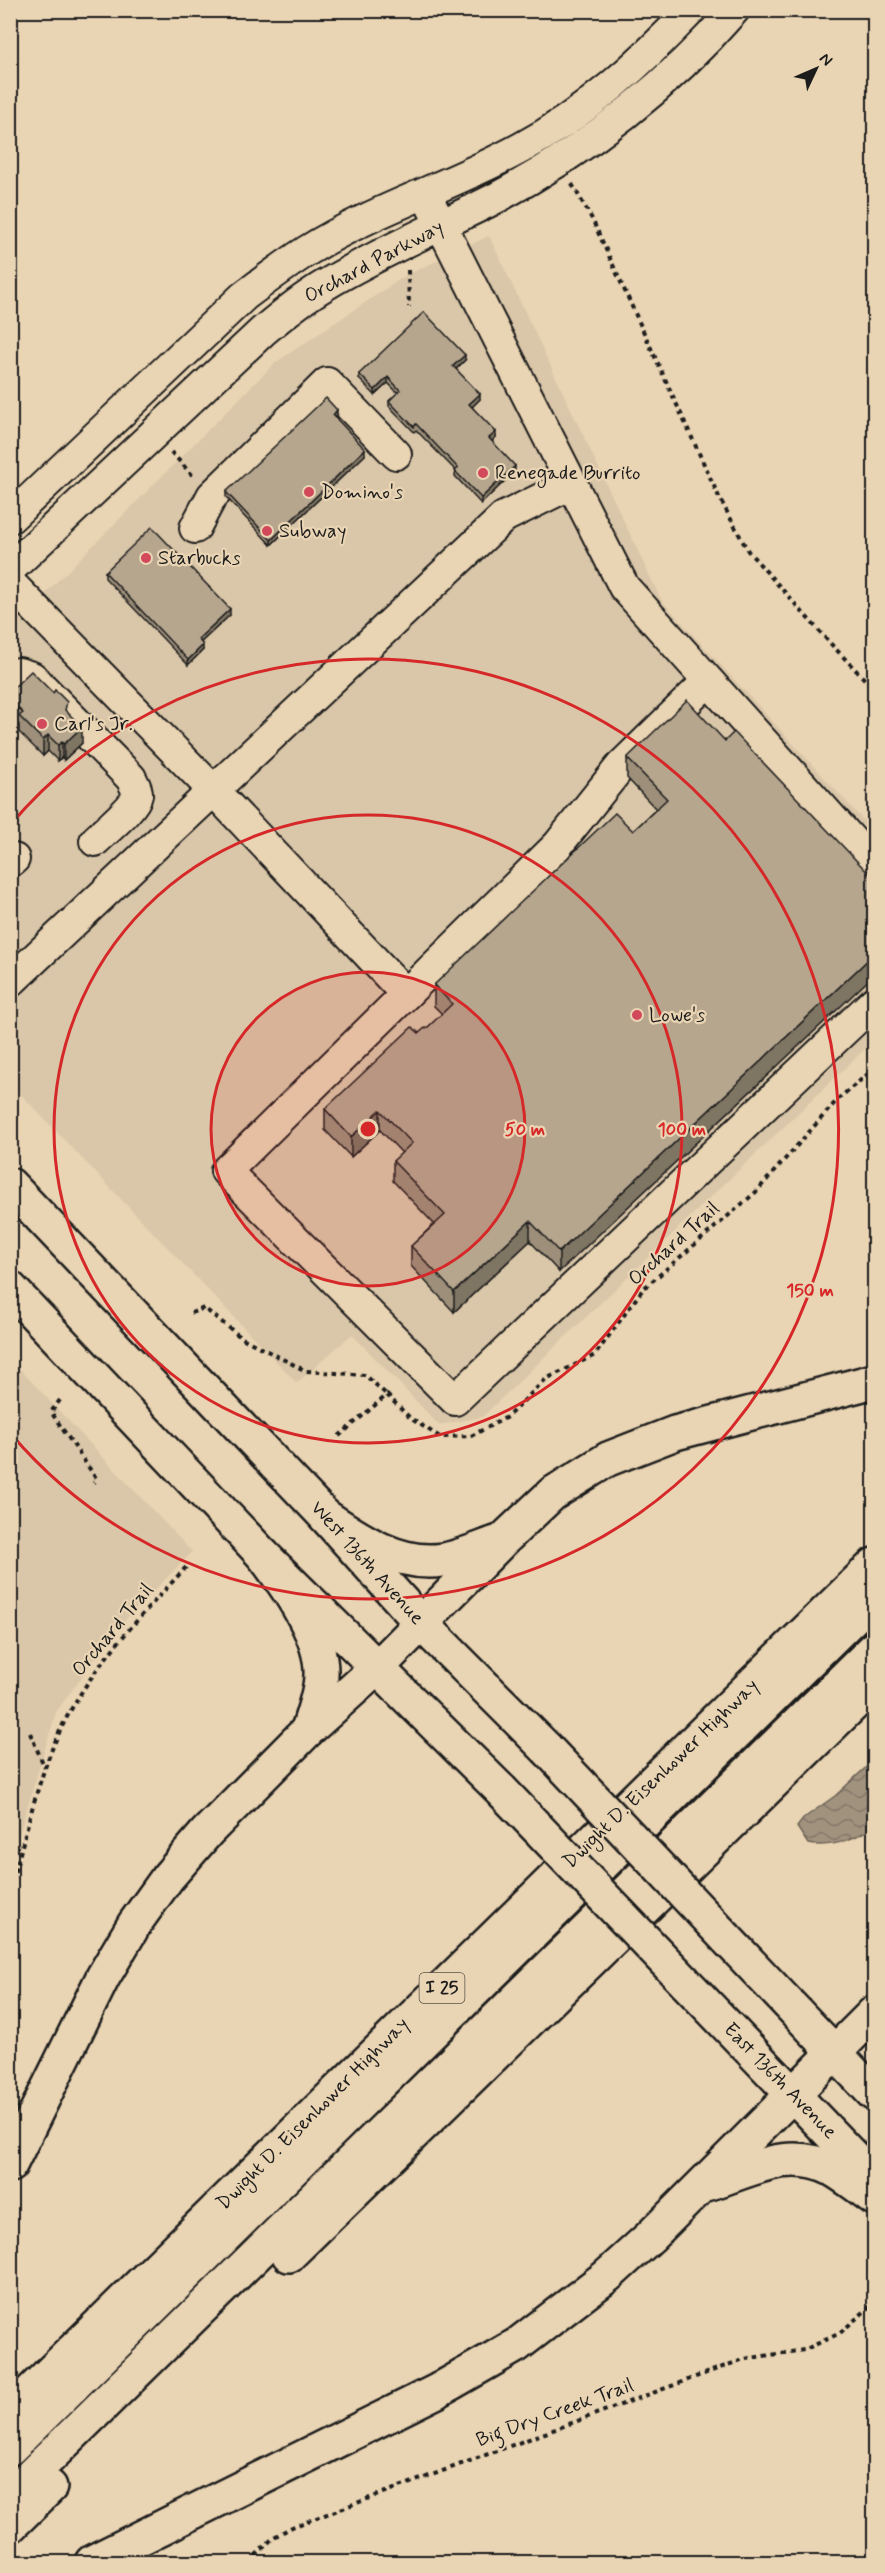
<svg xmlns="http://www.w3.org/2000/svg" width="885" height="2573" viewBox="0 0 885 2573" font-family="Mynerve,sans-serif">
  <defs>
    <pattern id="water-waves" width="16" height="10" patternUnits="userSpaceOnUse" patternTransform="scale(1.5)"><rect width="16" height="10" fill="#a1927e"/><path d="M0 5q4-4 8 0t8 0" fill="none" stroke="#827666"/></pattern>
  </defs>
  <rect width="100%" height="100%" fill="#e9d4b3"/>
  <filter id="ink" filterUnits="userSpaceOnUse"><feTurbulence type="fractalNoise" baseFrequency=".0167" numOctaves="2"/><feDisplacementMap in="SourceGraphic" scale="12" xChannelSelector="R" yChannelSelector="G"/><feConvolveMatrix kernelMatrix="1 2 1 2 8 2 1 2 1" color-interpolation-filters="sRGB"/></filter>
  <g filter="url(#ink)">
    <g fill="#dac6a8">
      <path d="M 489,236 L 661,600 L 874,832 L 874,1040 L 482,1417 L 439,1425 L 352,1334 L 297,1383 L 11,1084 L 11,628 L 275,363 L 405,276 Z"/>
      <path d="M 11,1360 L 192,1552 L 118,1627 L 56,1712 L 11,1861 Z"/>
    </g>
    <path fill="url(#water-waves)" stroke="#6c6357" stroke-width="1.5" d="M 874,1760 L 874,1826 C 854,1840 833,1848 808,1844 L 797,1827 L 804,1818 L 835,1796 Z"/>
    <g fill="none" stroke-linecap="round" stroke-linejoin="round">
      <g stroke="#1c1c1c" stroke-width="34">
        <g id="minor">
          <path d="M 432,207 L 624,587 L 874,865"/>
          <path d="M 10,518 L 244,296 C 264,281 285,265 307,251 C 374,209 452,186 521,148 C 586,113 641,63 691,10"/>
          <path d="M 195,528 L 212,496 L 327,383 L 396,454"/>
          <path d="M 10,569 L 263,331 C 283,314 303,298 325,285 C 380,252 439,227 496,198 C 586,150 667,87 734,10"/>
          <path d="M 10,583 L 214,791 L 406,994"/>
          <path d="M 10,677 L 19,673 L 32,677 L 131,778 C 133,783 138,789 137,795 C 135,807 104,832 95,841"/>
          <path d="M 708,681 L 621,766 L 557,846 L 226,1171 L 455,1400 L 874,1002"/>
          <path d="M 10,862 L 14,859"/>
          <path d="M 10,982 L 504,517 L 571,484"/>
        </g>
      </g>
      <g stroke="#1c1c1c" stroke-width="38">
        <g id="major">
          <path d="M 10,1185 L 325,1516 L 422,1624 L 547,1749"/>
          <path d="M 10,1288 L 263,1555 L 501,1790"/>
          <path d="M 726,1938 L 874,2094"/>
          <path d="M 685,1982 L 874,2179"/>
        </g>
      </g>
      <g stroke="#1c1c1c" stroke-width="38">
        <g id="highway">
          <path d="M 325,1516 C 359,1539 399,1567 443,1560 C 461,1557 479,1549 496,1543"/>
          <path d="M 263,1555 C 286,1585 323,1636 321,1675 C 321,1693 313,1712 308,1730"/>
          <path d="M 10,2165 L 103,1977 L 135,1923 L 168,1877 L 207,1832 L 308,1730 L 378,1667 L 503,1540 L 552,1494 L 608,1459 L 675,1433 L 874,1381"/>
          <path d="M 710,2183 C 751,2170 790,2147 832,2169 C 846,2177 860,2188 874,2198"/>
          <path d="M 289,2255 L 874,1684"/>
          <path d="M 10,2412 L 874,1565"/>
          <path d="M 10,2448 L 874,1597"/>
          <path d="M 10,2496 L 874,1649"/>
          <path d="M 10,2526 L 50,2487"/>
          <path d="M 92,2562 L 437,2391 L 517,2345 L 607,2276 L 650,2237 L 874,2013"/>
        </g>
      </g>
      <g stroke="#1c1c1c" stroke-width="4" stroke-dasharray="4.5 4.5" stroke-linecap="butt">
        <path d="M 572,184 L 592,219 L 719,497 L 748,551 L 829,642 L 874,689"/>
        <path d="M 408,270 L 409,307"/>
        <path d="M 171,452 L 195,478"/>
        <path d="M 191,1313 L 204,1308 L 242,1338 L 306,1371 L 365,1375 L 387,1395"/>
        <path d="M 60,1400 L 51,1412 L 96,1478 L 94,1483"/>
        <path d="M 339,1436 L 387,1395 L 410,1418 L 440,1437 L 471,1436 L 507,1417 L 546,1379 L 595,1355 L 643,1289 L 756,1192 L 839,1098 L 874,1069"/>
        <path d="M 30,1733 L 45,1768"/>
        <path d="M 10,1889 C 27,1832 39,1768 68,1715 C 99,1658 144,1613 188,1565"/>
        <path d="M 249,2562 L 274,2537 L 292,2527 L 744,2359 L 804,2350 L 840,2333 L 874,2303"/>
      </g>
      <use href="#minor" stroke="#e9d4b3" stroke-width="30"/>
      <use href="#major" stroke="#e9d4b3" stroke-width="33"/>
      <use href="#highway" stroke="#e9d4b3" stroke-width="33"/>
      <g stroke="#1c1c1c" stroke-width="38" stroke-linecap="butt">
        <g id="major-bridge">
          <path d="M 547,1749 L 726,1938"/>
          <path d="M 501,1790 L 685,1982"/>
        </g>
      </g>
      <use href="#major-bridge" stroke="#e9d4b3" stroke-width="33"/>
    </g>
    <g fill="#9d8f7a" stroke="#1c1c1c" stroke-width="1.5">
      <path d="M 465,360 L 456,369 L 480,399 L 472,407 L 496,437 L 492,441 L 515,471 L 481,504 L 455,476 L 456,471 L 416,430 L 414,432 L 389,406 L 389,401 L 398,393 L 388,383 L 375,395 L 359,379 L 359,374 Z"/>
      <path d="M 337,416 L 336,418 L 365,455 L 271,545 L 226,497 L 226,492 Z"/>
      <path d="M 105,572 L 230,615 L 201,642 L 203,650 L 188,665 L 105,578 Z"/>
      <path d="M 10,691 L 67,712 L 82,743 L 64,760 L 62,757 L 58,761 L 48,751 L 43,756 L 19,732 L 19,725 L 10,716 Z"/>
      <path d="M 725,741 L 559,1272 L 530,1241 L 454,1312 L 411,1266 L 411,1246 L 434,1224 L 393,1181 L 393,1161 L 402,1153 L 380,1130 L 351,1157 L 325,1130 L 325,1109 L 419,1033 L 426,1029 L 442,1014 L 434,1006 L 434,985 L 633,831 L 656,809 L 627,778 L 627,758 Z"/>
    </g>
    <g fill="#7f7463" stroke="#1c1c1c" stroke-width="1.5">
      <path d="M 465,355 L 465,360 L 453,372 L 453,366 Z"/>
      <path d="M 388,377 L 388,383 L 375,395 L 375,390 Z"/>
      <path d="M 480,394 L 480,399 L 469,410 L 469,404 Z"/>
      <path d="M 337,410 L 337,416 L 333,420 L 333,415 Z"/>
      <path d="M 496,432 L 496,437 L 489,444 L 489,438 Z"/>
      <path d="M 365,449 L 365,455 L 271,545 L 271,540 Z"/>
      <path d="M 515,466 L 515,471 L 481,504 L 481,498 Z"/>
      <path d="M 230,609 L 230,615 L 198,645 L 198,639 Z"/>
      <path d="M 203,645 L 203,650 L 188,665 L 188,660 Z"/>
      <path d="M 82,727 L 82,743 L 64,760 L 64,744 Z"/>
      <path d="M 48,735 L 48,751 L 43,756 L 43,740 Z"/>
      <path d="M 62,742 L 62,757 L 58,761 L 58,745 Z"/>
      <path d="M 874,954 L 874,975 L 559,1272 L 559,1252 Z"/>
      <path d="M 380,1110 L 380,1130 L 351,1157 L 351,1137 Z"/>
      <path d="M 530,1221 L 530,1241 L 454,1312 L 454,1292 Z"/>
    </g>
    <g fill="#b6a68e" stroke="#1c1c1c" stroke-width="1.5">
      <path d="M 424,312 L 465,355 L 453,366 L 480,394 L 469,404 L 496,432 L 489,438 L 515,466 L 481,498 L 455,471 L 458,468 L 416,424 L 414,427 L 389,401 L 400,390 L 388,377 L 375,390 L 359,374 Z"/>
      <path d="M 326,398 L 337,410 L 333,415 L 365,449 L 271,540 L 226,492 Z"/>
      <path d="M 152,527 L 230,609 L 198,639 L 203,645 L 188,660 L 105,572 Z"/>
      <path d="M 31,671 L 53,693 L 55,690 L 67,702 L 65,710 L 82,727 L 64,744 L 62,742 L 58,745 L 48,735 L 43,740 L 19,716 L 23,713 L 10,701 L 10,691 Z"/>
      <path d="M 687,700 L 725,741 L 734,732 L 874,879 L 874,954 L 559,1252 L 530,1221 L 454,1292 L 411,1246 L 445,1215 L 393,1161 L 412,1143 L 380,1110 L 351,1137 L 325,1109 L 412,1027 L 419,1033 L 425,1028 L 426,1029 L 452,1004 L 434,985 L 615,813 L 633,831 L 667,799 L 627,758 Z"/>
    </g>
  </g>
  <circle cx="368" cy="1129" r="157" fill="#d62828" fill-opacity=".12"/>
  <g fill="none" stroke="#d62828" stroke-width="3">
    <circle cx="368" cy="1129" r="157"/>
    <circle cx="368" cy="1129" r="314"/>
    <path d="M11 824A470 470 0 1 1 11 1434"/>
  </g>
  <g fill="#d1495b" stroke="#e9d4b3" stroke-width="2">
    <circle cx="483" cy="473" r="6"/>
    <circle cx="309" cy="492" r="6"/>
    <circle cx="267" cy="531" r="6"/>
    <circle cx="146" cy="558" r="6"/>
    <circle cx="42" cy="724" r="6"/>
    <circle cx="637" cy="1015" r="6"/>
  </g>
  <g text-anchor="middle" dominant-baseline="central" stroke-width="4.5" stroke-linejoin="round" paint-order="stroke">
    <rect fill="#e9d4b3" stroke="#5a5349" stroke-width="1.5" x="419.5" y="1973" width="45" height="30" rx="4.5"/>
    <g font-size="18" font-weight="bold" fill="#1c1c1c">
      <text x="442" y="1988">I 25</text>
    </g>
    <g font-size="20" fill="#1c1c1c" stroke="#e9d4b3">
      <text transform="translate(374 262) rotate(-28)">Orchard Parkway</text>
      <text transform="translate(674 1244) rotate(-42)">Orchard Trail</text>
      <text transform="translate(367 1563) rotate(48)">West 136th Avenue</text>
      <text transform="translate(113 1630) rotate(-50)">Orchard Trail</text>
      <text transform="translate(661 1774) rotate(-44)">Dwight D. Eisenhower Highway</text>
      <text transform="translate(780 2081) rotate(46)">East 136th Avenue</text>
      <text transform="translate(313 2114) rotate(-45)">Dwight D. Eisenhower Highway</text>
      <text transform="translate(555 2413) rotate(-20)">Big Dry Creek Trail</text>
    </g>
    <g font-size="20" fill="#1c1c1c" stroke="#e9d4b3" text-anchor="start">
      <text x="495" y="473">Renegade Burrito</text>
      <text x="321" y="492">Domino's</text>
      <text x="279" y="531">Subway</text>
      <text x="158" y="558">Starbucks</text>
      <text x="54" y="724">Carl's Jr.</text>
      <text x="649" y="1015">Lowe's</text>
    </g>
  </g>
  <circle cx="368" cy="1129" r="9" fill="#d62828" stroke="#e9d4b3" stroke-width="3"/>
  <g font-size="18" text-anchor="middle" font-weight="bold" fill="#d62828" stroke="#e9d4b3" stroke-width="4.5" stroke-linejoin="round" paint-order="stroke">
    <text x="525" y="1135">50 m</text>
    <text x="682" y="1135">100 m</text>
    <text x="810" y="1296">150 m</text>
  </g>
  <rect width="885" height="2573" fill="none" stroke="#e9d4b3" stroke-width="36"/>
  <rect x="18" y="18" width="849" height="2537" fill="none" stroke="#1c1c1c" stroke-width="2" filter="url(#ink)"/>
  <g transform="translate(816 69) rotate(46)" stroke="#e9d4b3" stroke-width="4.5" paint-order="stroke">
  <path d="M0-4.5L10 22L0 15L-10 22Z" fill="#1c1c1c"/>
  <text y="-9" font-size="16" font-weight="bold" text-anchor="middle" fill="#1c1c1c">N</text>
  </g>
</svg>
